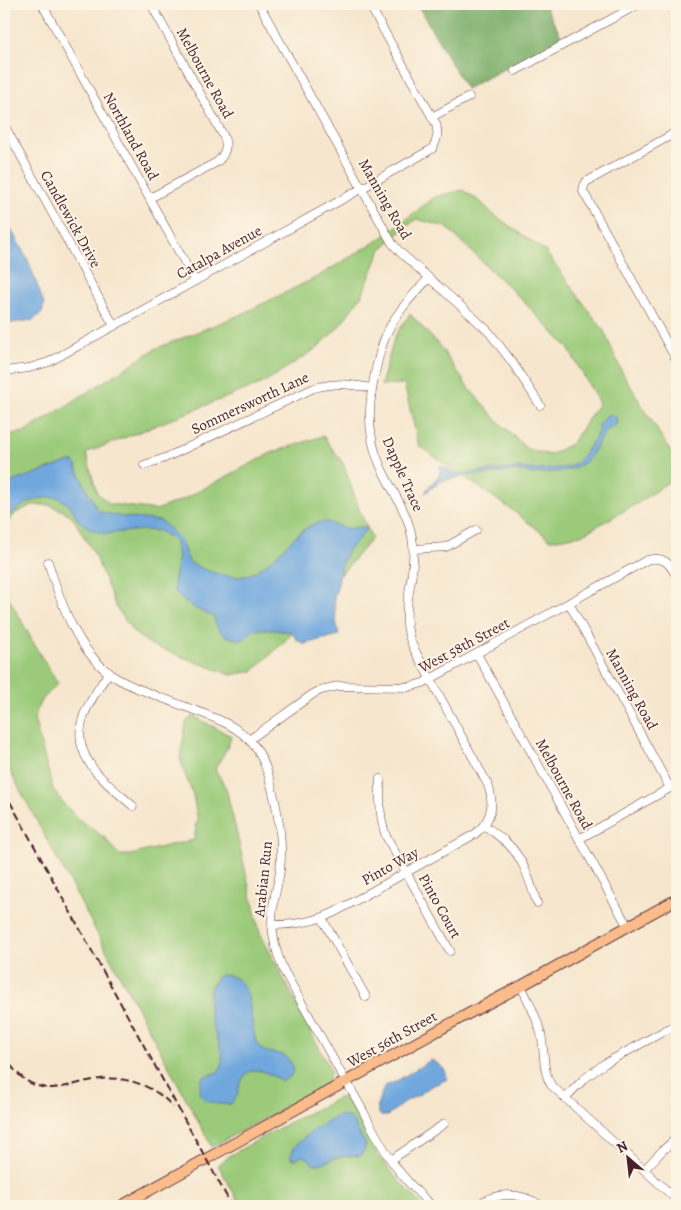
<svg xmlns="http://www.w3.org/2000/svg" width="681" height="1210" viewBox="0 0 681 1210" font-family="Alegreya,serif">
  <rect width="100%" height="100%" fill="#fcf5e5"/>
  <filter id="ink" filterUnits="userSpaceOnUse"><feTurbulence type="fractalNoise" baseFrequency=".02" numOctaves="2"/><feDisplacementMap in="SourceGraphic" scale="10" xChannelSelector="R" yChannelSelector="G"/><feConvolveMatrix kernelMatrix="1 2 1 2 8 2 1 2 1" color-interpolation-filters="sRGB"/></filter>
  <filter id="wash" filterUnits="userSpaceOnUse"><feTurbulence type="fractalNoise" baseFrequency=".0096" numOctaves="4" result="noise"/><feDisplacementMap in="SourceGraphic" scale="20" xChannelSelector="R" yChannelSelector="G"/><feGaussianBlur stdDeviation="1.12" result="paint"/><feColorMatrix in="noise" values="0 0 0 0 0 0 0 0 0 0 0 0 0 0 0 0 0 1.4 0 .05"/><feComposite in="paint" operator="in"/></filter>
  <g filter="url(#wash)">
    <rect width="100%" height="100%" fill="#f6e6cd"/>
    <g fill="#9bcb7a" stroke="#727552">
      <path d="M 463,190 L 482,203 L 493,214 L 545,251 L 604,331 L 623,374 L 677,462 L 677,476 L 638,503 L 581,535 L 551,540 L 512,510 L 419,446 L 404,384 L 381,385 L 395,336 L 410,314 L 439,345 L 467,386 L 495,418 L 527,449 L 550,455 L 571,444 L 599,403 L 568,348 L 522,300 L 446,227 L 416,219 L 381,249 L 362,295 L 338,328 L 317,348 L 265,382 L 86,453 L 97,493 L 110,504 L 156,510 L 182,500 L 271,453 L 323,436 L 343,463 L 360,512 L 372,538 L 283,643 L 253,671 L 231,675 L 153,646 L 134,633 L 116,607 L 94,553 L 71,515 L 50,505 L 32,505 L 16,513 L 4,527 L 4,435 L 25,432 L 155,349 L 242,314 L 317,277 L 380,239 L 435,197 Z"/>
      <path d="M 4,589 L 39,653 L 58,683 L 40,702 L 34,719 L 53,789 L 63,803 L 80,820 L 105,838 L 119,855 L 130,855 L 166,846 L 194,840 L 196,828 L 195,825 L 198,822 L 193,795 L 185,774 L 180,758 L 186,722 L 193,716 L 231,736 L 227,748 L 215,769 L 226,788 L 260,933 L 331,1071 L 327,1084 L 212,1147 L 4,760 Z"/>
      <path d="M 341,1097 L 350,1104 L 377,1154 L 398,1180 L 424,1206 L 241,1206 L 218,1165 L 229,1156 L 288,1123 Z"/>
    </g>
    <path fill="#7caf6a" stroke="#63674a" d="M 417,4 L 544,4 L 562,38 L 466,89 Z"/>
    <g fill="#6fa8de" stroke="#5c6484">
      <path d="M 4,217 L 28,260 L 44,304 L 42,313 L 33,320 L 4,324 Z"/>
      <path d="M 607,415 L 611,415 L 616,417 L 617,422 L 616,425 L 606,431 L 590,456 L 585,462 L 574,468 L 558,472 L 532,474 L 523,471 L 513,471 L 503,473 L 473,475 L 441,481 L 425,493 C 428,486 436,480 440,473 L 439,466 L 446,468 L 456,474 L 521,468 L 537,470 L 568,467 L 576,463 L 582,457 L 595,438 L 599,429 L 598,425 Z"/>
      <path d="M 68,462 L 74,462 L 76,465 L 79,473 L 98,511 L 109,514 L 124,517 L 161,521 L 180,539 L 186,554 L 189,562 C 203,570 231,581 248,575 C 262,570 282,550 293,539 C 300,532 312,522 323,522 C 330,521 338,527 345,528 C 352,530 358,525 368,528 L 348,550 L 341,566 L 338,584 L 334,597 L 336,620 L 339,635 L 304,644 L 296,639 L 292,632 L 264,629 L 253,630 L 243,640 C 226,638 217,634 214,617 L 198,610 L 184,601 L 174,591 L 174,579 L 178,556 L 175,543 L 170,538 L 160,531 L 142,530 L 104,534 L 90,529 L 79,521 L 70,506 L 58,497 C 32,497 24,504 4,520 L 4,486 L 14,481 Z"/>
      <path d="M 221,975 C 256,974 248,1019 256,1041 C 265,1063 284,1042 294,1069 L 290,1077 L 282,1081 C 267,1073 251,1061 241,1082 C 239,1086 239,1090 238,1094 C 236,1097 233,1101 231,1104 C 221,1105 200,1104 200,1090 C 200,1086 201,1081 203,1077 C 208,1075 217,1074 220,1069 C 228,1058 214,1034 211,1021 C 209,1012 208,1003 209,994 C 211,985 214,979 221,975 Z"/>
      <path d="M 431,1060 C 439,1064 447,1069 447,1079 L 441,1082 L 431,1086 L 419,1095 L 406,1101 L 387,1116 L 381,1116 C 373,1106 381,1096 385,1086 L 395,1082 Z"/>
      <path d="M 338,1115 L 351,1118 L 366,1145 L 364,1151 L 361,1156 C 353,1155 344,1156 336,1158 C 328,1161 320,1165 312,1164 L 309,1159 L 303,1156 L 295,1159 L 291,1158 C 290,1141 326,1123 338,1115 Z"/>
    </g>
  </g>
  <g filter="url(#ink)">
    <g fill="none" stroke-linecap="round" stroke-linejoin="round">
      <g stroke="#643d43" stroke-width="9">
        <g id="minor">
          <path d="M 42,4 L 195,281"/>
          <path d="M 259,4 L 392,243 L 401,253 L 473,317 L 489,332 L 512,362 L 540,405"/>
          <path d="M 515,71 L 639,4"/>
          <path d="M 432,117 L 469,97"/>
          <path d="M 4,125 L 114,326"/>
          <path d="M 677,132 L 586,182 L 584,186 L 583,191 L 677,361"/>
          <path d="M 672,134 L 677,144"/>
          <path d="M 150,198 L 217,162 C 226,154 228,145 223,135 L 151,4"/>
          <path d="M 12,370 L 29,368 L 49,362 L 325,209 L 432,149 C 437,141 439,134 436,124 L 369,4"/>
          <path d="M 144,465 L 165,458 L 314,388 C 338,382 348,384 372,388"/>
          <path d="M 414,549 L 446,547 L 476,530"/>
          <path d="M 48,562 C 61,603 76,650 113,676 C 128,686 145,691 162,698 C 181,705 200,712 219,720 C 259,737 266,762 275,801 C 280,824 283,846 280,870 C 279,882 274,895 273,907 C 270,929 275,951 284,971 L 342,1075 C 360,1102 373,1133 391,1160 C 402,1177 417,1192 432,1206"/>
          <path d="M 569,603 L 670,788"/>
          <path d="M 477,654 L 628,927"/>
          <path d="M 109,672 C 100,686 90,700 84,715 C 68,757 106,782 133,806"/>
          <path d="M 249,740 L 313,694 L 321,690 L 338,686 L 409,687 L 423,683 L 647,560 C 664,555 670,564 677,577"/>
          <path d="M 380,779 C 380,799 379,817 386,836 L 450,951"/>
          <path d="M 484,825 C 493,832 502,838 509,845 C 525,861 530,883 537,903"/>
          <path d="M 579,839 L 677,784"/>
          <path d="M 322,918 L 366,997"/>
          <path d="M 272,925 C 295,925 315,922 335,912 L 475,834 C 491,821 495,804 488,785 L 414,649 C 396,613 417,581 413,544 C 410,514 392,492 380,465 C 365,431 369,399 377,364 C 380,351 384,337 391,325 C 401,307 415,293 429,278"/>
          <path d="M 521,986 C 529,1002 537,1017 541,1034 C 545,1051 542,1070 551,1085 L 677,1200"/>
          <path d="M 565,1098 L 584,1079 L 604,1064 L 677,1024"/>
          <path d="M 391,1160 L 444,1124"/>
          <path d="M 644,1170 L 663,1150 L 677,1138"/>
          <path d="M 476,1206 C 497,1191 521,1192 542,1206"/>
        </g>
      </g>
      <g stroke="#643d43" stroke-width="12">
        <path id="major" d="M 121,1206 L 468,1014 L 521,986 L 677,899"/>
      </g>
      <use href="#minor" stroke="#fff" stroke-width="8"/>
      <use href="#major" stroke="#f9bc8a" stroke-width="10"/>
      <g stroke="#4a1f2b" stroke-width="2" stroke-dasharray="8 4" stroke-linecap="butt">
        <path d="M 4,791 L 232,1206"/>
        <path d="M 4,1054 C 16,1077 34,1092 62,1087 C 75,1085 87,1080 100,1079 C 127,1076 155,1086 173,1107"/>
      </g>
    </g>
  </g>
  <g text-anchor="middle" dominant-baseline="central" stroke-width="4" stroke-linejoin="round" paint-order="stroke">
    <g font-size="15" fill="#4a1f2b" stroke="#fcf5e5">
      <text transform="translate(205 73) rotate(61)">Melbourne Road</text>
      <text transform="translate(131 136) rotate(61)">Northland Road</text>
      <text transform="translate(385 199) rotate(60)">Manning Road</text>
      <text transform="translate(71 219) rotate(61)">Candlewick Drive</text>
      <text transform="translate(219 252) rotate(-29)">Catalpa Avenue</text>
      <text transform="translate(250 403) rotate(-25)">Sommersworth Lane</text>
      <text transform="translate(403 474) rotate(66)">Dapple Trace</text>
      <text transform="translate(464 645) rotate(-28)">West 58th Street</text>
      <text transform="translate(632 689) rotate(61)">Manning Road</text>
      <text transform="translate(564 784) rotate(61)">Melbourne Road</text>
      <text transform="translate(390 866) rotate(-29)">Pinto Way</text>
      <text transform="translate(263 879) rotate(-84)">Arabian Run</text>
      <text transform="translate(440 906) rotate(61)">Pinto Court</text>
      <text transform="translate(392 1039) rotate(-29)">West 56th Street</text>
    </g>
  </g>
  <rect width="681" height="1210" fill="none" stroke="#fcf5e5" stroke-width="20"/>
  <g transform="translate(628 1158) rotate(332)" stroke="#fcf5e5" stroke-width="4" paint-order="stroke">
  <path d="M0-4L9 19L0 12L-9 19Z" fill="#4a1f2b"/>
  <text y="-8" font-size="14" font-weight="bold" text-anchor="middle" fill="#4a1f2b">N</text>
  </g>
</svg>
